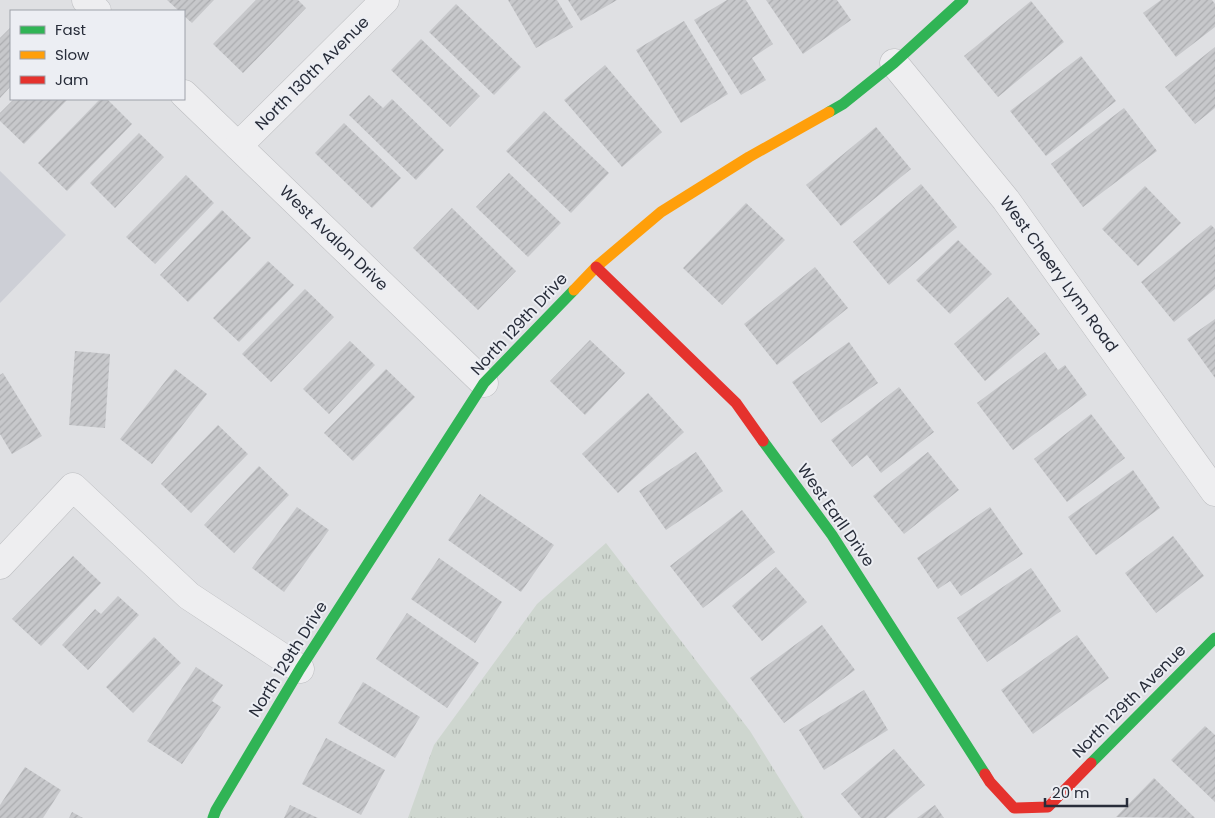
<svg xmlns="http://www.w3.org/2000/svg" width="1215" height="818" viewBox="0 0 1215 818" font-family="Poppins,sans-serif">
  <defs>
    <pattern id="park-tufts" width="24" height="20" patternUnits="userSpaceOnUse" patternTransform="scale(1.25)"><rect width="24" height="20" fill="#ced6cf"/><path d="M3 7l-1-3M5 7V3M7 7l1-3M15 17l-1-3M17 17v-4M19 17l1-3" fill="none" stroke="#b1b8b2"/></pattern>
    <pattern id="building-hatch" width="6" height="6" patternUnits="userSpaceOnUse" patternTransform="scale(1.25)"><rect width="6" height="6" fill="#c7c8cb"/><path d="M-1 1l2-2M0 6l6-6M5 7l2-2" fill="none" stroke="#abacaf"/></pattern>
  </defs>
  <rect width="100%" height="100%" fill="#dfe0e3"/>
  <path fill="#cdcfd6" d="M 0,171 L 66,235 L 0,303 Z"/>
  <path fill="url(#park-tufts)" d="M 606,543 L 750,731 L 804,818 L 408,818 L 434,745 L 537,604 Z"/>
  <g fill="url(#building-hatch)">
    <path d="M 167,0 L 214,0 L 192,23 L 184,16 L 184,11 L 179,11 Z"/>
    <path d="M 256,0 L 298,0 L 306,8 L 243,73 L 213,44 Z"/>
    <path d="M 508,0 L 557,0 L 573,27 L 536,48 Z"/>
    <path d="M 568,0 L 617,0 L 581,21 Z"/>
    <path d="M 727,0 L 746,0 L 773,44 L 752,58 L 766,80 L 741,95 L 694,20 Z"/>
    <path d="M 766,0 L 837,0 L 851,20 L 803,54 Z"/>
    <path d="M 1161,0 L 1212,0 L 1215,4 L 1215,27 L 1176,57 L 1143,13 Z"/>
    <path d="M 1031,1 L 1064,42 L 998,97 L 964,56 Z"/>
    <path d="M 456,4 L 521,67 L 494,95 L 429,32 Z"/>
    <path d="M 684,21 L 728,94 L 681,123 L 636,50 Z"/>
    <path d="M 11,27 L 11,86 L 0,98 L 0,38 Z"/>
    <path d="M 421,39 L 480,96 L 450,127 L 391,70 Z"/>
    <path d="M 1215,47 L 1215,108 L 1195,124 L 1165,87 Z"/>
    <path d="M 1081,56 L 1116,101 L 1046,156 L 1010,111 Z"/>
    <path d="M 605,65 L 662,132 L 622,167 L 564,100 Z"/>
    <path d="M 369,95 L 383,108 L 392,99 L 444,150 L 416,180 L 349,115 Z"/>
    <path d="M 14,99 L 68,99 L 24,144 L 0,121 L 0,113 Z"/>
    <path d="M 100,99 L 107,99 L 132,124 L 67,191 L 38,163 Z"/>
    <path d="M 1124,108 L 1157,151 L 1083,207 L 1051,164 Z"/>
    <path d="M 544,111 L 609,173 L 571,213 L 506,151 Z"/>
    <path d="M 344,123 L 401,178 L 372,208 L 315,153 Z"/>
    <path d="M 876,127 L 911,169 L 841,226 L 806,185 Z"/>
    <path d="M 139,133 L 164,157 L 115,208 L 90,183 Z"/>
    <path d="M 509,173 L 561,223 L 528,257 L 476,207 Z"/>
    <path d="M 186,175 L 214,203 L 155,264 L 126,237 Z"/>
    <path d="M 921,184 L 957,227 L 889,285 L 853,242 Z"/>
    <path d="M 1145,186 L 1181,223 L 1138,266 L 1102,229 Z"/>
    <path d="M 746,203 L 785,240 L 722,305 L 683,268 Z"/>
    <path d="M 452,208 L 516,271 L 478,310 L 413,248 Z"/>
    <path d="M 222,210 L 251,238 L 188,302 L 160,275 Z"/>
    <path d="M 1211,225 L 1215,229 L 1215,289 L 1174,322 L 1141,282 Z"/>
    <path d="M 958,240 L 992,274 L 950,314 L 916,280 Z"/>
    <path d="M 268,261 L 294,285 L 239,342 L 213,318 Z"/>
    <path d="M 815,267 L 848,308 L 777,365 L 744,324 Z"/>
    <path d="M 305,289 L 334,317 L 271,382 L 242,354 Z"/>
    <path d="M 1008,297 L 1040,334 L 985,381 L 954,344 Z"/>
    <path d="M 1215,319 L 1215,378 L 1187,339 Z"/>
    <path d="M 590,340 L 625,373 L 585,415 L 550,381 Z"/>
    <path d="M 350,341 L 375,365 L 329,414 L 303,389 Z"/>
    <path d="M 849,342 L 878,383 L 821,423 L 792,382 Z"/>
    <path d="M 75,351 L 110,354 L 105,428 L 69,425 Z"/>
    <path d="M 1045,352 L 1058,370 L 1065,365 L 1087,395 L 1013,450 L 977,403 Z"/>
    <path d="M 175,369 L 207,394 L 152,464 L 120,439 Z"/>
    <path d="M 386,369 L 415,397 L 353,461 L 324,433 Z"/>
    <path d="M 3,373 L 42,436 L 12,454 L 0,434 L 0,375 Z"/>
    <path d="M 899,387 L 934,432 L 881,473 L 867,455 L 852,467 L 831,440 Z"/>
    <path d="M 648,393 L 684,432 L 618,493 L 582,454 Z"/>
    <path d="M 1091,414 L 1125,458 L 1067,502 L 1034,459 Z"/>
    <path d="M 218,425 L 248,454 L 191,513 L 161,484 Z"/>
    <path d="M 696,452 L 723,491 L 666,530 L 639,491 Z"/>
    <path d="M 928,452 L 959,490 L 904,534 L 873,496 Z"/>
    <path d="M 259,466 L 289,495 L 234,553 L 204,525 Z"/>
    <path d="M 1133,470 L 1160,508 L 1096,555 L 1068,517 Z"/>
    <path d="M 480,494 L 554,545 L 521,592 L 448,540 Z"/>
    <path d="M 297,507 L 329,530 L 284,592 L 252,568 Z"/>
    <path d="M 990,507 L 1023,554 L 961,596 L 950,581 L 938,589 L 917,558 Z"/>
    <path d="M 742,510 L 775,552 L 703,608 L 670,566 Z"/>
    <path d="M 1173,536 L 1204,576 L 1156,613 L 1125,573 Z"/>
    <path d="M 73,556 L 101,583 L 41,646 L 12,619 Z"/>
    <path d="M 439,558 L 502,602 L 475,643 L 411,599 Z"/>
    <path d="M 776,567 L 807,602 L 762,641 L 732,606 Z"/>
    <path d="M 1031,568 L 1061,611 L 987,662 L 957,618 Z"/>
    <path d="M 118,596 L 139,615 L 88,670 L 62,645 L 95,609 L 101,614 Z"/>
    <path d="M 407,613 L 479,663 L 447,708 L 376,659 Z"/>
    <path d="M 822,625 L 855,670 L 784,723 L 750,678 Z"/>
    <path d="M 1077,635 L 1109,678 L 1033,734 L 1001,690 Z"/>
    <path d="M 154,637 L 181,663 L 133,713 L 106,687 Z"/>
    <path d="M 196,667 L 223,685 L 212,701 L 221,707 L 182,764 L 147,741 Z"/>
    <path d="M 363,682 L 420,717 L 395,758 L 338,723 Z"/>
    <path d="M 864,690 L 888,730 L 824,770 L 799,730 Z"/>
    <path d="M 1205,726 L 1215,735 L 1215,802 L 1171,760 Z"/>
    <path d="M 326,738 L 385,770 L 361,815 L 302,784 Z"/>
    <path d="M 894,749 L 925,785 L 886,818 L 861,818 L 841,794 Z"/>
    <path d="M 25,767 L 61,790 L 43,818 L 0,818 L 0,805 Z"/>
    <path d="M 1154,778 L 1195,818 L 1116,817 Z"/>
    <path d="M 290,805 L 318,818 L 284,818 Z"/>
    <path d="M 935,805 L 944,818 L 917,818 Z"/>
    <path d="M 72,812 L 83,818 L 69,818 Z"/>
  </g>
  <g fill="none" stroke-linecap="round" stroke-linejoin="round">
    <g stroke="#bdbec1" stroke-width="29">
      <g id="street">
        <path d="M 86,0 L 97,11"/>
        <path d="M 894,63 L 1006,200 L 1215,492"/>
        <path d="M 184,94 L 484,383"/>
        <path d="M 238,146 L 385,0"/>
        <path d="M 0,565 L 73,487 L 189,596 L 300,669"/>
      </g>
    </g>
    <use href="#street" stroke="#eeeef0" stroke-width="28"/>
    <g stroke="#30b455" stroke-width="11">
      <path d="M 829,112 L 843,104 L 894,63 L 963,0"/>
      <path d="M 763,441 L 832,535 L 985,774"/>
      <path d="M 1091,763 L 1215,638"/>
      <path d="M 213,818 L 216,810 L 300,669 L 484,383 L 574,290"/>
    </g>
    <path stroke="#ff9f0a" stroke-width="11" d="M 574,290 L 596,267 L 661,212 L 749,157 L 829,112"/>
    <g stroke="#e5322d" stroke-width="11">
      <path d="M 596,267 L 736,403 L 763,441"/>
      <path d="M 985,774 L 990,782 L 1014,808 L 1048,807 L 1091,763"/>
    </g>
  </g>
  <g text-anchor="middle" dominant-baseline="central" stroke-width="4" stroke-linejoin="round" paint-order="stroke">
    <g font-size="16" fill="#282d3a" stroke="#eceef3">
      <text transform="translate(312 73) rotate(-45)">North 130th Avenue</text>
      <text transform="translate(334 238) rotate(44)">West Avalon Drive</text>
      <text transform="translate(1059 274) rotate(54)">West Cheery Lynn Road</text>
      <text transform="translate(519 324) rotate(-47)">North 129th Drive</text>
      <text transform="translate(836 515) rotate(55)">West Earll Drive</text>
      <text transform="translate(288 659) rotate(-58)">North 129th Drive</text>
      <text transform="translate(1129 701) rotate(-45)">North 129th Avenue</text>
    </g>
  </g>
  <rect x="10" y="10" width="175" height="90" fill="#eceef3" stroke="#9ea1a9"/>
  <rect x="20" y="26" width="25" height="8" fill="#30b455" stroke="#9ea1a9"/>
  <text x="55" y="35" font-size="15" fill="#282d3a">Fast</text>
  <rect x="20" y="51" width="25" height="8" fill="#ff9f0a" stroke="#9ea1a9"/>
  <text x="55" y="60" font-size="15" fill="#282d3a">Slow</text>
  <rect x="20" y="76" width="25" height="8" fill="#e5322d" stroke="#9ea1a9"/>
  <text x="55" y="85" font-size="15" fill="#282d3a">Jam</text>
  <path d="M1045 798v8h82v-8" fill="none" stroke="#282d3a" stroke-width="2.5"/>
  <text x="1052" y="798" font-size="15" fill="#282d3a" stroke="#eceef3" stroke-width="4" paint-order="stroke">20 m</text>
</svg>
